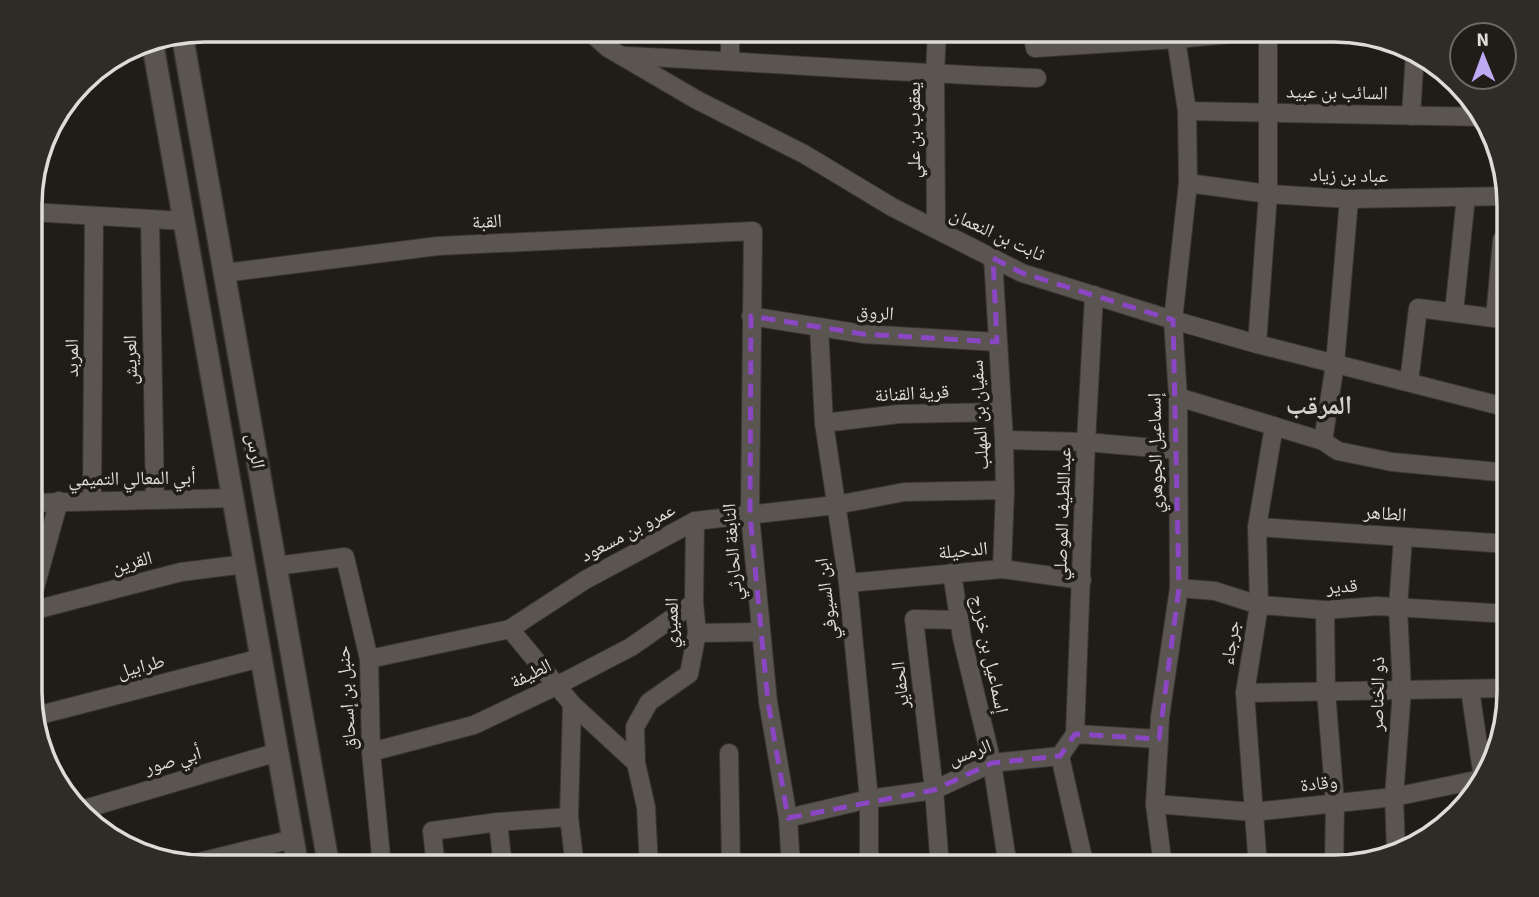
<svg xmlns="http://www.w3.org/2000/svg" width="1539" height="897" viewBox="0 0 1539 897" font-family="'Source Sans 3','Noto Naskh Arabic',sans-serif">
  <rect width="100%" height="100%" fill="#201c18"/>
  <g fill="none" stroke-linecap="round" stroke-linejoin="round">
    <g stroke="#393633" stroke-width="20">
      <g id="street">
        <path d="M 588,30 L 608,48 L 697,100 L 804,154 L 892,207 L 1022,273 L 1173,320 L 1257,344 L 1509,408"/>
        <path d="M 1032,30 L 1035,48 L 1176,39 L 1274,30"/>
        <path d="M 625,56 C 762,62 899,73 1037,78"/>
        <path d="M 730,61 L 730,30"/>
        <path d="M 1187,111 L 1486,117"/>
        <path d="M 1411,116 L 1415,52"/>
        <path d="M 1188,183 L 1268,194 L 1349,199 L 1509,196"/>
        <path d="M 31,212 L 184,221"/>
        <path d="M 150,219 L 155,500"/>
        <path d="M 936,229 L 935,74 L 937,30"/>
        <path d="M 993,258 L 1004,440 L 1005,490 L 1002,569"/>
        <path d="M 224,273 L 438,246 L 753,231 L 750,515 L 768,702 L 788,818 L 791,867"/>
        <path d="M 1454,312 L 1466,197"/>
        <path d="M 751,316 L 863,334 L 997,342"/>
        <path d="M 1495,318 L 1502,240 L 1509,241"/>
        <path d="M 819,327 L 824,423 L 848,583 L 869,799 L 869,867"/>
        <path d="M 1257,344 L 1268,194 L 1268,31"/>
        <path d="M 1409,382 L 1418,308 L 1509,320"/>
        <path d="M 1178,397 L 1323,441 L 1338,451 L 1392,462 L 1509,473"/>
        <path d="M 824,423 L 899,414 L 1002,412"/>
        <path d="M 1004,440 L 1086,442 L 1177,450"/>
        <path d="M 1323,441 L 1335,364 L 1349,199"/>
        <path d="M 92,501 L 94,216"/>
        <path d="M 31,503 L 233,498"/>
        <path d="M 1257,527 L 1509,544"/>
        <path d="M 276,566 L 345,557 L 369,659 L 371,752 L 382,867"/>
        <path d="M 952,573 L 962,638 L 992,763 L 1008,867"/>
        <path d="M 848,583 L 1002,569 L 1082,580"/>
        <path d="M 1179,588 L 1215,591 L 1259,605 L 1325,610 L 1377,606 L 1509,614"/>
        <path d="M 31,602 L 59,501"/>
        <path d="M 1325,610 L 1326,691 L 1335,803 L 1334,867"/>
        <path d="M 31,611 L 181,572 L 245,564"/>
        <path d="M 510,629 L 572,704 L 636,763"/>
        <path d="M 697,633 L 761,632"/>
        <path d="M 369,659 L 510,629 L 585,580 L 695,521 L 836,505 L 904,492 L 1005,490"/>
        <path d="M 1470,689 L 1483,779"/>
        <path d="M 1245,693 L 1509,688"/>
        <path d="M 572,704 L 569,817 L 575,867"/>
        <path d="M 32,717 L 261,658"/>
        <path d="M 1075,734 L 1086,442 L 1094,295"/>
        <path d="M 371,752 L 474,725 L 558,685 L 631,647 L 694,603"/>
        <path d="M 729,753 L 731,867"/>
        <path d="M 1060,756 L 1085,867"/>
        <path d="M 1155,804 L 1253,812 L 1394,797 L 1486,778"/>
        <path d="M 81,810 L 278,752"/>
        <path d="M 788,818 L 869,799 L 934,790 L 992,763 L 1060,756 L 1075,734 L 1159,739"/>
        <path d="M 498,822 L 503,867"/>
        <path d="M 1396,851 L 1394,797 L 1402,690 L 1398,608 L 1403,537"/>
        <path d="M 191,864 L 293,839"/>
        <path d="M 436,867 L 432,831 L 498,822 L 569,817"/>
        <path d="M 649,867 L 646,807 L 636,763 L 635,727 L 649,702 L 689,674 L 697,633 L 694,603 L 695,521"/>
        <path d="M 940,867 L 934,790 L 914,619 L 958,620"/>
        <path d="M 1163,867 L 1155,804 L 1159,739 L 1160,717 L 1179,588 L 1178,397 L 1173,320 L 1188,183 L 1187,111 L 1176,39"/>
        <path d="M 1258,867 L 1245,693 L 1259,605 L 1257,527 L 1274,426"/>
      </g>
    </g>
    <g stroke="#393633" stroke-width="24">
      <g id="secondary">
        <path d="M 182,34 L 329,867"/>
        <path d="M 152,40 L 298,867"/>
      </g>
    </g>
    <use href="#street" stroke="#5a5550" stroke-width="18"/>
    <use href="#secondary" stroke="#5a5550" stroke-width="21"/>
  </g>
  <path fill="none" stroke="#8a46c3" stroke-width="5" stroke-dasharray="14 9" stroke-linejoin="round" d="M 993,258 L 1022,273 L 1173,320 L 1179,588 L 1159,739 L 1075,734 L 1060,756 L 992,763 L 934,790 L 788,818 L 768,702 L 750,515 L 751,316 L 863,334 L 997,342 Z"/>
  <g text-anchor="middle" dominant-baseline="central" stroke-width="7" stroke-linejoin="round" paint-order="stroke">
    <g font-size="19" fill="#dedcd8" stroke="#201c18">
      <text transform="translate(1337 93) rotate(1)">السائب بن عبيد</text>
      <text transform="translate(914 130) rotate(-90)">يعقوب بن علي</text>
      <text transform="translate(1349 176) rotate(1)">عباد بن زياد</text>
      <text transform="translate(487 222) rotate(-3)">القبة</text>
      <text transform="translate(997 235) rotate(25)">ثابت بن النعمان</text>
      <text transform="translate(875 313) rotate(5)">الروق</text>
      <text transform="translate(72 358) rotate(-90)">المربد</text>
      <text transform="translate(131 360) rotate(-91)">العريش</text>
      <text transform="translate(912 394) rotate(-3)">قرية القنانة</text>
      <text transform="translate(980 415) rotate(-93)">سفيان بن المهلب</text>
      <text transform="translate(255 451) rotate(80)">الرس</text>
      <text transform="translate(1156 453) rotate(-91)">إسماعيل الجوهري</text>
      <text transform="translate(132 479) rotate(-1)">أبي المعالي التميمي</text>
      <text transform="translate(1063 514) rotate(-88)">عبداللطيف الموصلي</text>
      <text transform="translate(1385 514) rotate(4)">الطاهر</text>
      <text transform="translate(628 533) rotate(-28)">عمرو بن مسعود</text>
      <text transform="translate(963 551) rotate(-5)">الدحيلة</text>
      <text transform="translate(733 552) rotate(-94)">النابغة الحارثي</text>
      <text transform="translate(132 563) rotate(-15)">القرين</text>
      <text transform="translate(1342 587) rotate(-3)">قدير</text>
      <text transform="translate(827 599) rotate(-97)">ابن السيوفي</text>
      <text transform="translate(672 623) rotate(-89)">العميري</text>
      <text transform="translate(1231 643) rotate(-81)">جرجاء</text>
      <text transform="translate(989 654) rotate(78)">إسماعيل بن خزرج</text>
      <text transform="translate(141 667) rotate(-14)">طرابيل</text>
      <text transform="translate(531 674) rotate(-26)">الطيفة</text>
      <text transform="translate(901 685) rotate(-96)">الحفاير</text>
      <text transform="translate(1378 694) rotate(-89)">ذو الخناصر</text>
      <text transform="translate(347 698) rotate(-94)">حنبل بن إسحاق</text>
      <text transform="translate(970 753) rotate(-20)">الرمس</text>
      <text transform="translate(173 761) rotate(-16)">أبي صور</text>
      <text transform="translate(1319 784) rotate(-6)">وقادة</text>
    </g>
    <g font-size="26" font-weight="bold" fill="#d3cec8" stroke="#201c18">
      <text x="1319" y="405">المرقب</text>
    </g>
  </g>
  <path d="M0 0H1539V897H0ZM205 42H1334A163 163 0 0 1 1497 205V692A163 163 0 0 1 1334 855H205A163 163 0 0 1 42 692V205A163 163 0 0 1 205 42Z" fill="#2f2b27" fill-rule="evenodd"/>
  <path fill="none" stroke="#dedcd8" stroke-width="3.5" d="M205 42H1334A163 163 0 0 1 1497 205V692A163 163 0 0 1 1334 855H205A163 163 0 0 1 42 692V205A163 163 0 0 1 205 42Z"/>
  <g transform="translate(1483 56) rotate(359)"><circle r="33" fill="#201c18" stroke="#6c6965" stroke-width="2"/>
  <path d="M0-5L12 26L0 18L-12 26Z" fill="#bea9f5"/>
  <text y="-10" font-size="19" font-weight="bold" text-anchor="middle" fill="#dedcd8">N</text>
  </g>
</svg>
